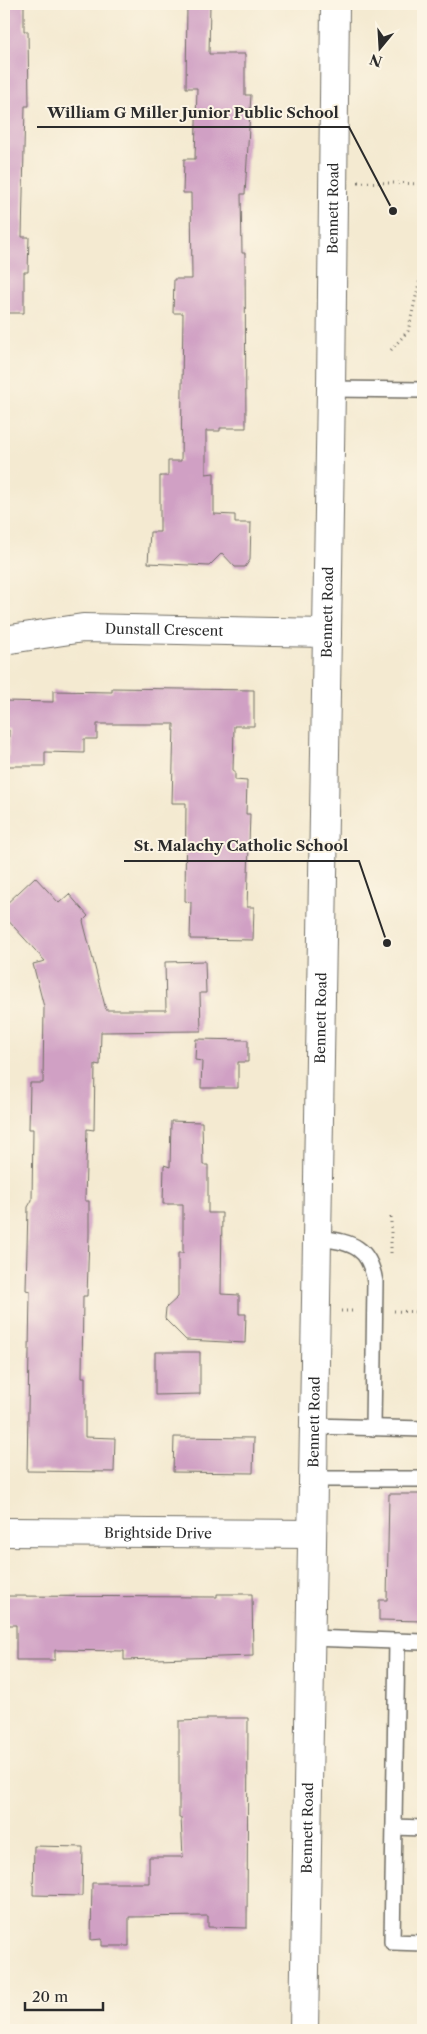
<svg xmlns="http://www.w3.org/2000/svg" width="427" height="2034" viewBox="0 0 427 2034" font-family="'Libre Caslon Text',serif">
  <rect width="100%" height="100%" fill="#fcf5e5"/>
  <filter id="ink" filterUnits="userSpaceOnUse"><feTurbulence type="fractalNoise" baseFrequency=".02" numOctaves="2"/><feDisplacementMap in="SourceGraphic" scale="10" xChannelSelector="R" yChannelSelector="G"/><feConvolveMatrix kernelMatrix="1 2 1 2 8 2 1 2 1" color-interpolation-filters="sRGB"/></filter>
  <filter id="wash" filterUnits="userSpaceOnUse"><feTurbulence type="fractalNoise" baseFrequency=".0096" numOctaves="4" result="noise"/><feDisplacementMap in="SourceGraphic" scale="20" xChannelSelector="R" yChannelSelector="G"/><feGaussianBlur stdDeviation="1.12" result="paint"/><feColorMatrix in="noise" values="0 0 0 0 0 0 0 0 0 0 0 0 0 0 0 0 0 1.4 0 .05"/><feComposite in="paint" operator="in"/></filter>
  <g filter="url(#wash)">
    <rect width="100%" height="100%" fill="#f4ead1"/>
    <g id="blocks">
      <g fill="#d0a0c4">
        <path d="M 4,4 L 24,4 L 24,31 L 28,31 L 29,106 L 25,106 L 22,237 L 29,237 L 28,272 L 24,272 L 24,313 L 4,313 Z"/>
        <path d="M 187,4 L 210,4 L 209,54 L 245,54 L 245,95 L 251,95 L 245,194 L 241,194 L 242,253 L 245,253 L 246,428 L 220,428 L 220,431 L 206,431 L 206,474 L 214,473 L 214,514 L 235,515 L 235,523 L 251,523 L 250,560 L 245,567 L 235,567 L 222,553 L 209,566 L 148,563 L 150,532 L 160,532 L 160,476 L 168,476 L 168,461 L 181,461 L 183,313 L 173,313 L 174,279 L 192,279 L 191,193 L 183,193 L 184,159 L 195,159 L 197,88 L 186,88 Z"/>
        <path d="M 112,688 L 254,690 L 254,726 L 234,726 L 233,771 L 235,771 L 235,780 L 247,781 L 246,814 L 250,814 L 247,907 L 254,907 L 253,940 L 190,939 L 191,902 L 185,901 L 186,803 L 172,803 L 174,724 L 97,724 L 97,739 L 84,739 L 84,753 L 45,752 L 45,766 L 8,766 L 9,730 L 4,730 L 4,701 L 53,702 L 53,691 L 112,692 Z"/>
        <path d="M 35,877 L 59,903 L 69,894 L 88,916 L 83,921 L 106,1010 L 166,1010 L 165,962 L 205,961 L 206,993 L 200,993 L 201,1031 L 101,1032 L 100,1065 L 95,1064 L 94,1130 L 87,1129 L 85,1201 L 89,1201 L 89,1236 L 87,1296 L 83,1296 L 82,1377 L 85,1377 L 85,1437 L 115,1438 L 114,1472 L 27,1471 L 30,1291 L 26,1290 L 28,1207 L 32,1200 L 33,1129 L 29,1129 L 30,1083 L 43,1083 L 44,1007 L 33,964 L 45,961 L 4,916 L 4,906 Z"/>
        <path d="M 196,1039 L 248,1040 L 248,1062 L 238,1062 L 238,1088 L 201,1088 L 202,1061 L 195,1060 Z"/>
        <path d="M 171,1121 L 202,1122 L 203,1165 L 208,1165 L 208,1213 L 222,1213 L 221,1294 L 239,1295 L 239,1314 L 246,1314 L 245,1343 L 186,1340 L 165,1319 L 166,1308 L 178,1297 L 178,1253 L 183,1253 L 183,1204 L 163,1204 L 164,1165 L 170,1167 Z"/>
        <path d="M 155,1352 L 200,1352 L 200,1394 L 155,1395 Z"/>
        <path d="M 174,1437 L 254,1438 L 253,1473 L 173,1472 Z"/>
        <path d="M 389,1494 L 423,1494 L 423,1621 L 379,1620 L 379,1600 L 387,1600 Z"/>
        <path d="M 217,1594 L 252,1594 L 253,1656 L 124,1660 L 124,1651 L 55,1650 L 55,1660 L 16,1660 L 16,1625 L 4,1625 L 4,1596 L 217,1597 Z"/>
        <path d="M 207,1718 L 248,1718 L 247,1928 L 208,1927 L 208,1916 L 129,1917 L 129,1946 L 102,1946 L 102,1939 L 91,1940 L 92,1883 L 149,1883 L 149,1857 L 183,1857 L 181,1818 L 179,1818 L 179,1721 L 207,1720 Z"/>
        <path d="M 34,1846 L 83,1847 L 82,1896 L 33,1895 Z"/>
      </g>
    </g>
  </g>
  <g filter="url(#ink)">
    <use href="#blocks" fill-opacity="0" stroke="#716e65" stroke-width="1"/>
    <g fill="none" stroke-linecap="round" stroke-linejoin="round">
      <g stroke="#716e65" stroke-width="18">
        <g id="lane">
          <path d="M 331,389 L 423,390"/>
          <path d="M 317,1237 C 350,1243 369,1244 375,1282 L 373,1428"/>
          <path d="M 314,1426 L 423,1429"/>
          <path d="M 313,1479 L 423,1479"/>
          <path d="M 310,1638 L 423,1642"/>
          <path d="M 397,1641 L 392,1942 L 423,1943"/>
          <path d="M 394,1827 L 423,1828"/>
        </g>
      </g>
      <g stroke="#716e65" stroke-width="30">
        <g id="street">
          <path id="s1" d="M 4,640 L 83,628 L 327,633"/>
          <path id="s2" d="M 4,1532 L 312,1534"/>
          <path id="s3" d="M 304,2030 L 331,389 L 335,4"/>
        </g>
      </g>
      <g stroke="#716e65" stroke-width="3" stroke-dasharray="1 4" stroke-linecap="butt">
        <path d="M 358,182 L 423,184"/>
        <path d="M 391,350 L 408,331 L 423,266"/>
        <path d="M 391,1217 L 391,1257"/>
        <path d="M 341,1311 L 355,1311"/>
        <path d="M 394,1311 L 423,1312"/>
      </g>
      <use href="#lane" stroke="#fff" stroke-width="15"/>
      <use href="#street" stroke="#fff" stroke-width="28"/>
    </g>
  </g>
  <g text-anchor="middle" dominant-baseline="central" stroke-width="4" stroke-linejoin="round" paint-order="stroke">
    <g font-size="14" fill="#2b2b2b" stroke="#fcf5e5">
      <text stroke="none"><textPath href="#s3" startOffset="1822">Bennett Road</textPath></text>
      <text stroke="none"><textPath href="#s3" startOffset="1418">Bennett Road</textPath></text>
      <text stroke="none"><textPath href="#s1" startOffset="161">Dunstall Crescent</textPath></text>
      <text stroke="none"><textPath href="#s3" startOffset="1012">Bennett Road</textPath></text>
      <text stroke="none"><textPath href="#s3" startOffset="608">Bennett Road</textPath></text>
      <text stroke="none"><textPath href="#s2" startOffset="154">Brightside Drive</textPath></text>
      <text stroke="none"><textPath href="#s3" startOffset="202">Bennett Road</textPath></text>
    </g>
  </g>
  <path fill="none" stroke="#2b2b2b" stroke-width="2" d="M393 211L349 127H37M387 943L359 861H124"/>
  <g fill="#2b2b2b" stroke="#fcf5e5" stroke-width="2">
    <circle cx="393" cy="211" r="5"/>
    <circle cx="387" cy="943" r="5"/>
  </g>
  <g font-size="15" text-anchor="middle" font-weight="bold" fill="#2b2b2b" stroke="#fcf5e5" stroke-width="4" stroke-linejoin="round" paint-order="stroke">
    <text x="193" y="118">William G Miller Junior Public School</text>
    <text x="241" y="851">St. Malachy Catholic School</text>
  </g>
  <rect width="427" height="2034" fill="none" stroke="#fcf5e5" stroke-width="20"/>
  <g transform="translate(380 48) rotate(198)" stroke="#fcf5e5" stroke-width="4" paint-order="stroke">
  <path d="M0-4L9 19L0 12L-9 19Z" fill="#2b2b2b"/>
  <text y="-8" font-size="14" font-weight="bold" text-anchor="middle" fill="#2b2b2b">N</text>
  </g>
  <path d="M25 2002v8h78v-8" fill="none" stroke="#2b2b2b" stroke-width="2.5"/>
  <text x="32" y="2002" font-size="15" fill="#2b2b2b" stroke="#fcf5e5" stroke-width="4" paint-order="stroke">20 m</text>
</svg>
